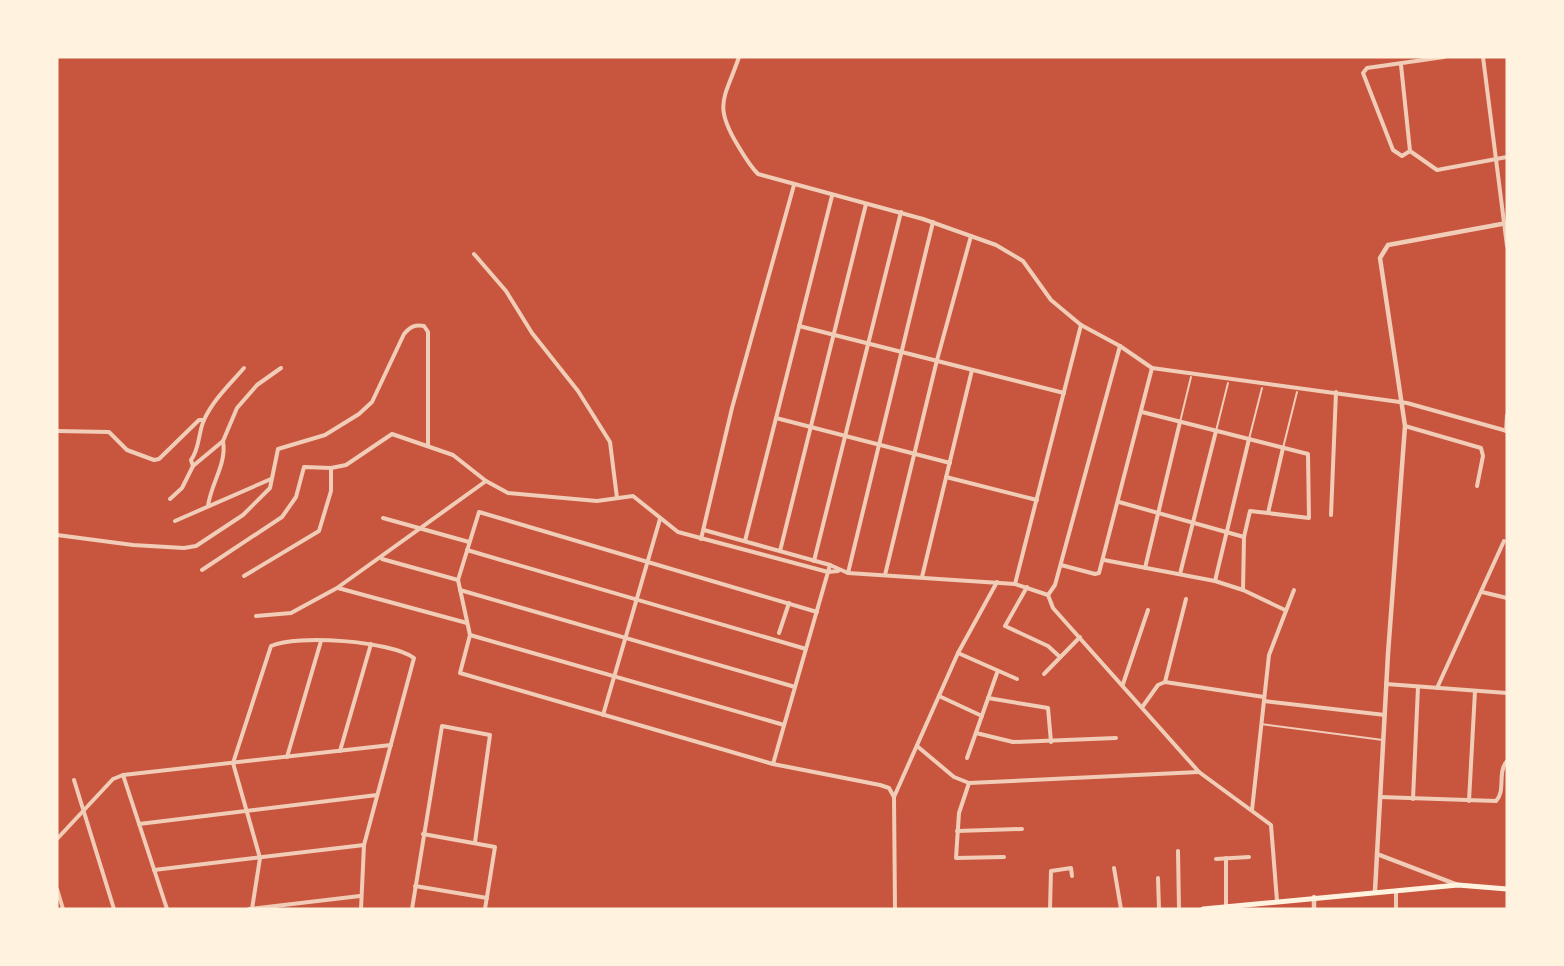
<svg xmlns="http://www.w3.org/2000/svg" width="1564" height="966" viewBox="0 0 1564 966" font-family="Karla,sans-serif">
  <rect width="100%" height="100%" fill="#c8553d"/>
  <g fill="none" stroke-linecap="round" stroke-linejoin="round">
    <g stroke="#f1ccb7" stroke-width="2">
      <path d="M 1180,422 L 1191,377"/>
      <path d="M 1216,431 L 1228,383"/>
      <path d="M 1249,439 L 1262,388"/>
      <path d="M 1283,448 L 1297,392"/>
      <path d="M 1261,724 L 1383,740"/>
    </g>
    <g stroke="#f1ccb7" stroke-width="4">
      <path d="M 739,57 C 725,98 713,104 737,144 C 743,154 749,165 758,174 L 923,219 L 996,245 L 1023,261 L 1051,300 L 1081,325 L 1120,346 L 1152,368 L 1407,403 L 1507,431"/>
      <path d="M 1483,57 L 1507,246"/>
      <path d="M 1401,65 L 1410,151 L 1437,170 L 1507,157"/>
      <path d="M 1410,151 L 1402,156 L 1393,150 L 1363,73 L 1367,68 L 1444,57"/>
      <path d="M 474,254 L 506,291 L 532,333 L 578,391 L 610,442 L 617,498"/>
      <path d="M 799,326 L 1064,393"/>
      <path d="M 1142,412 L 1308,454 L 1309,518 L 1250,511 L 1244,537 L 1243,590"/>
      <path d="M 776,418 L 950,463"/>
      <path d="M 1405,426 L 1481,448 L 1483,456 L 1477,486"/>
      <path d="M 57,431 L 109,432 L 127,450 L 154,460 L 159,459 L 199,420 L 204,420"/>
      <path d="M 1506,431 L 1507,415"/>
      <path d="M 193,466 L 191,460 C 200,448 198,433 204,420 C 213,400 230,384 244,368"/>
      <path d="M 946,477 L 1037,500"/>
      <path d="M 170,499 L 182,488 L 193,466 L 223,441 L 237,408 L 257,385 L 281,368"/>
      <path d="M 1119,502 L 1244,537"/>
      <path d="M 208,506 C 211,483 227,464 223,441"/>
      <path d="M 1268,513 L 1283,448"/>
      <path d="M 1331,515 L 1336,392"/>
      <path d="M 383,518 L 469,542"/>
      <path d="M 175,521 L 271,479"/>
      <path d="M 704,530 L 830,565 L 848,573 L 1015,584 L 1048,595 L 1053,608 L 1199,772 L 1271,825 L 1277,901"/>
      <path d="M 57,535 L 133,545 L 184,548 L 196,546 L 243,515 L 270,488 L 278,449 L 325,435 L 359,414 L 372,402 L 404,334 C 410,327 415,324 424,326 L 428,332 L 428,445"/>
      <path d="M 701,539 L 732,408 L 794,185"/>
      <path d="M 745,541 L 832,196"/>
      <path d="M 467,550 L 806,649"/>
      <path d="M 780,551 L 866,204"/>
      <path d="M 382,559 L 458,580"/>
      <path d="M 1104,560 L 1215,581 L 1243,590 L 1285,610"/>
      <path d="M 814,561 L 901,212"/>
      <path d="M 1061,565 L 1095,574 L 1099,573 L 1152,368"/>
      <path d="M 1145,568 L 1180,422"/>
      <path d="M 202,570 L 282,517 L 296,497 L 304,467 L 331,468 L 346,465 L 392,434 L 453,455 L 486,481 L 508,493 L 597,501 L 633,496 L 678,532 L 828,572 L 838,571"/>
      <path d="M 848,573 L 933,222"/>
      <path d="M 1180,574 L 1216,431"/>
      <path d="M 885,575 L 937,360 L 971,236"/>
      <path d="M 244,576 L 319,531 L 331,491 L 331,468"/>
      <path d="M 922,577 L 972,370"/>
      <path d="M 1215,581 L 1249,439"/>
      <path d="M 1015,584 L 1081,325"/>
      <path d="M 1027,587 L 1005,626 L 1048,646 L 1060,657"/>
      <path d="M 338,588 L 467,623"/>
      <path d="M 460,590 L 795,687"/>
      <path d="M 1482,592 L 1507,598"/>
      <path d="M 1048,595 L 1055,585 L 1120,346"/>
      <path d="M 817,612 L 479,512 L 458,580 L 470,635 L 460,673 L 773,764 L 880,785 L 889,788 L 894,797"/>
      <path d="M 256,616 L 291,613 L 337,588 L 486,481"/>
      <path d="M 779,633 L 789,603"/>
      <path d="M 470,635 L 784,725"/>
      <path d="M 958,653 L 1017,679"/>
      <path d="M 1044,674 L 1080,637"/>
      <path d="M 1165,682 L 1186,599"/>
      <path d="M 1123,684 L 1148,610"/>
      <path d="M 1386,684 L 1507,693"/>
      <path d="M 1437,688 L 1504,541"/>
      <path d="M 939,696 L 982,716"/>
      <path d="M 988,698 L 1048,708 L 1051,742"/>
      <path d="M 1264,701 L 1385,715"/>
      <path d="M 1143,706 L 1158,685 L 1165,682 L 1264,697"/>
      <path d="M 603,715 L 660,519"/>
      <path d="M 976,733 L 1013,742 L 1116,738"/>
      <path d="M 917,746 L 954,777 L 969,783 L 1199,772"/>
      <path d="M 340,751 L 371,644"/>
      <path d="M 287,757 L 321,641"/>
      <path d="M 967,758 L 997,673"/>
      <path d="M 773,764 L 830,565"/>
      <path d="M 123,775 L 167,909"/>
      <path d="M 74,780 L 114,909"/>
      <path d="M 969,783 L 959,813 L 956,858 L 1004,857"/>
      <path d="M 1380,797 L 1496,801 C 1506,791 1497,772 1507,761"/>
      <path d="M 1413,799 L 1418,687"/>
      <path d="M 1469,801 L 1475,691"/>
      <path d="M 1252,810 L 1269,655 L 1294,590"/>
      <path d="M 139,824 L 377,795"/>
      <path d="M 957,831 L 1022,829"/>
      <path d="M 423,834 L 495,847 L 485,909"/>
      <path d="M 57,839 L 113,779 L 123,775 L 391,745"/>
      <path d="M 1178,851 L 1179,909"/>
      <path d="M 1216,859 L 1249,857"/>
      <path d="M 1114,868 L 1121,909"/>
      <path d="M 154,870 L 364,845"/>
      <path d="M 1158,878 L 1159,909"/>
      <path d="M 415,886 L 487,898"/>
      <path d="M 57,889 L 63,909"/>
      <path d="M 1226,907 L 1226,858"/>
      <path d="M 249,909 L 360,896"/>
      <path d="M 252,909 L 260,858 L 233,763 L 271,646 C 297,634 391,641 414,658 L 364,845 L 361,909"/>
      <path d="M 412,909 L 442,726 L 490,735 L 475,842"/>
      <path d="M 895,909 L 894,797 L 958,653 L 997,582"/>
      <path d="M 1050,909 L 1051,871 L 1071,868 L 1072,876"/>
      <path d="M 1396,909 L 1396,891"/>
    </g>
    <g stroke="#f1ccb7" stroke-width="4.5">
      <path d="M 1377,854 L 1458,885"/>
      <path d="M 1375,891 L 1388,654 L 1405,426 L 1380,258 L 1388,245 L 1507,223"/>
      <path d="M 1314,909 L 1314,897"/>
    </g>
    <path stroke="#fff3e0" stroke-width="5" d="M 1203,909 L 1458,885 L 1507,889"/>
  </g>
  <rect width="1564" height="966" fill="none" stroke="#fff3e0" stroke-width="117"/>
</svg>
